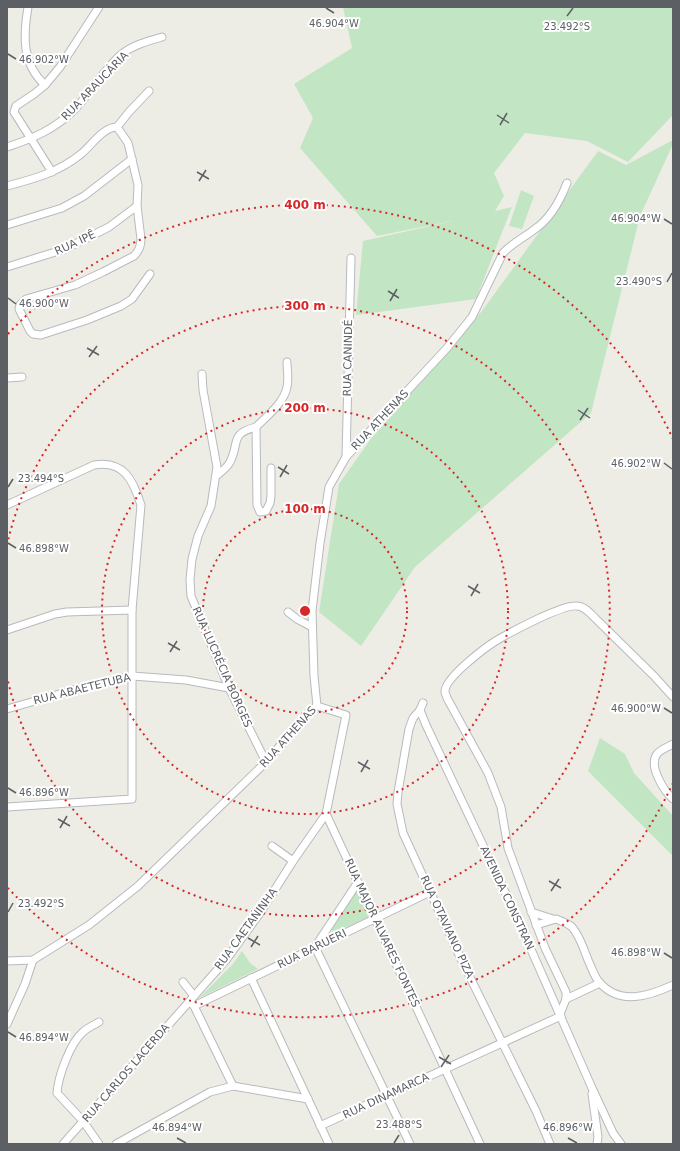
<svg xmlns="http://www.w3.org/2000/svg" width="680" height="1151" viewBox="0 0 680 1151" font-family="'DejaVu Sans',sans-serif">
  <rect width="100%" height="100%" fill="#eeede5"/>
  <g fill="#c2e5c3">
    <path d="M 343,7 L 673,7 L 673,115 L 628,162 L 587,141 L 525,133 L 494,173 L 504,196 L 495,211 L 512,207 L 476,299 L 356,315 L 363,241 L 457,220 L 377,236 L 300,148 L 313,118 L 294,84 L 352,48 Z"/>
    <path d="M 673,140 L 673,144 L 640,216 L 591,413 L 415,567 L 361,646 L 319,612 L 339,484 L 370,440 L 482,311 L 598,151 L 626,165 Z"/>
    <path d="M 521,190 L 534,196 L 522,229 L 509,226 Z"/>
    <path d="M 600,738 L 625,754 L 634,773 L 673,816 L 673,856 L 588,771 Z"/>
    <path d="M 356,889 L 369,917 L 335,932 L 332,932 L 332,926 Z"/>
    <path d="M 242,951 L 250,963 L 258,969 L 199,998 L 233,964 Z"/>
  </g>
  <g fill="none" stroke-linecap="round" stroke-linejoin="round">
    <g stroke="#b7babe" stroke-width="9">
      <g id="minor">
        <path d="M 28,7 C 23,36 22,64 45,85"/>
        <path d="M 117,127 L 128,143 L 138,185 L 137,206 L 141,239 C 141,246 139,251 134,256 L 103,272 L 75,285 L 26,299 L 20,305 L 19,309 L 30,331 L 33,334 L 41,335 L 87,320 L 121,306 L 132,299 L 150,274"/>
        <path d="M 117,127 L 129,112 L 149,91"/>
        <path d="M 7,147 C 32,139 55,129 74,110 C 91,93 103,70 122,54 C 133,45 148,41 162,37"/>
        <path d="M 52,172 L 14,112 L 16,106 L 34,94 L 45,85 L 60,67 L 99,7"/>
        <path d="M 7,186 C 34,179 59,172 81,154 C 91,146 103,127 117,127"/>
        <path d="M 7,225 L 62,208 L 84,196 L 132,159"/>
        <path d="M 7,267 L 65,249 L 109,227 L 137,206"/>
        <path d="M 202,374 L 203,390 L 217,467 L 211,506 L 198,536 L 192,559 L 190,580 L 191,596 L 229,688 L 266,762"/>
        <path d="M 7,378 L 22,377"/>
        <path d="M 256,427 C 267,416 284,403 287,387 C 289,379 287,370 287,362"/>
        <path d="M 346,457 L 351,258"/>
        <path d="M 216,476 C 221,472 227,468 230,462 C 240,443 229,434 256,427 L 257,505 L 260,512 L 266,511 L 270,503 L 271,496 L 271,468"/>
        <path d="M 7,505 L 94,465 C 124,460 133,480 141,505 L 132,610 L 132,799 L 7,807"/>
        <path d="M 288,612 L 297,619 L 312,627"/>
        <path d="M 7,630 L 55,614 L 67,612 L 132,610"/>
        <path d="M 423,703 L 420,710 L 413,718 L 409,729 L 398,792 L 397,804 L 403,833 L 461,959 L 536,1111 L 550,1144"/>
        <path d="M 317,706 L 346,715 L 326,814 L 480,1144"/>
        <path d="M 7,709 L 84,687 L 132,676 L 186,680 L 229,688"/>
        <path d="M 420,710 L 426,725 L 515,913 L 592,1088 L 613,1133 L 621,1144"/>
        <path d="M 673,744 C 668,747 660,750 657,754 C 648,766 664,791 673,799"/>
        <path d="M 272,846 L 293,861"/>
        <path d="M 358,882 L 315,947 L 410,1144"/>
        <path d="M 531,912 L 553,919"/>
        <path d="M 536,925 L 556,919 C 561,921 568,923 572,927 C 580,936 584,950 588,960 C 592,968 594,976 599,982 C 620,1006 649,996 673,985"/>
        <path d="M 7,961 L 33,960 L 89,925 L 138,886 L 266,762 L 309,712 L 317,706 L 314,676 L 312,611 L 320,543 L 329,487 L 346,457 L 447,348 L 472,317 L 503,253 C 512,243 525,237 535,229 C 551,218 560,201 567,183"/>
        <path d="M 251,978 L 329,1144"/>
        <path d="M 183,982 L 194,996"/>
        <path d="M 566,999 L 600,983"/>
        <path d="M 192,1004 L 194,1006 L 233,1086"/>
        <path d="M 194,1006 L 430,892"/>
        <path d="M 560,1014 L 566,999 L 566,992 L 545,948 L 508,848 L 501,807 L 488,773 L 447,698 C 447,696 445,694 445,692 C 444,678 487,646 499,639 C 513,631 563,604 577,606 C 584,606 590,613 595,618 L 654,676 L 673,697"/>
        <path d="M 7,1024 L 25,984 L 33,960"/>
        <path d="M 592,1094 L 598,1137 L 597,1144"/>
        <path d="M 320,1126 L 561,1016"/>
        <path d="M 63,1144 L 226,960 L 260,913 L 293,861 L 326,814"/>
        <path d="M 99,1144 L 83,1121 L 57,1093 C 58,1077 70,1043 83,1032 C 87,1028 94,1025 99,1022"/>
        <path d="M 116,1144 L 210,1092 L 233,1086 L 308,1099"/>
      </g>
    </g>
    <use href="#minor" stroke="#fff" stroke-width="7"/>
  </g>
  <path fill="none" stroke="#5c6065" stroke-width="1.5" d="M 326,8 L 334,13M 567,16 L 573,8M 8,54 L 16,59M 497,115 L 509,123M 500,125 L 507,113M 197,172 L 209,179M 199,181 L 206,170M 664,219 L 672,224M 667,282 L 672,273M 388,291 L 399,298M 8,298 L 16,304M 390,301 L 397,289M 87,348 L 99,355M 89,357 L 97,346M 578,410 L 590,418M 580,420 L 588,408M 664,463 L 672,469M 278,467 L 289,474M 280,477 L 287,465M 8,487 L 13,479M 8,543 L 16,548M 468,586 L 480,593M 471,596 L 478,584M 168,643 L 180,650M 170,652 L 177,641M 664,708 L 672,713M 358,762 L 370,769M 361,772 L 368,760M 8,788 L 16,793M 58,819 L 70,826M 60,828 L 67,816M 549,881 L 561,888M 551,891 L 559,879M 8,912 L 13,903M 248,938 L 260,945M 251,947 L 258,936M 664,953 L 672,958M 8,1032 L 16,1037M 439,1057 L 451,1064M 441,1067 L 449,1055M 177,1138 L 186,1143M 568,1138 L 577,1143M 394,1143 L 399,1135"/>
  <g fill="none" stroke="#d62828" stroke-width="2" stroke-dasharray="2 4">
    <circle cx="305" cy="611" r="102"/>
    <circle cx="305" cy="611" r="203"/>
    <path d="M7 545A305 305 0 1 1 7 677"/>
    <path d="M673 783A406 406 0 0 1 8 888M8 334A406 406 0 0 1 673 439"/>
  </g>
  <g text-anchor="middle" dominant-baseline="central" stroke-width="4" stroke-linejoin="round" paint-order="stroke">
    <g font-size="11" fill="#5c6065" stroke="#fff">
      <text transform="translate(95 86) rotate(-46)">RUA ARAUCÁRIA</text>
      <text transform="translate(75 243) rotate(-25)">RUA IPÊ</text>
      <text transform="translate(348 358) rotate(-89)">RUA CANINDÉ</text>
      <text transform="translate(380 420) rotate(-47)">RUA ATHENAS</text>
      <text transform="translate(222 667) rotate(66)">RUA LUCRÉCIA BORGES</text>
      <text transform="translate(82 689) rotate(-14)">RUA ABAETETUBA</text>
      <text transform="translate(288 737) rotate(-48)">RUA ATHENAS</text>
      <text transform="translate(507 898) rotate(65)">AVENIDA CONSTRAN</text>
      <text transform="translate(447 927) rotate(65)">RUA OTAVIANO PIZA</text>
      <text transform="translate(246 929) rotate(-54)">RUA CAETANINHA</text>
      <text transform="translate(382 933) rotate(65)">RUA MAJOR ALVARES FONTES</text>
      <text transform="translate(312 949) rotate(-26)">RUA BARUERI</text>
      <text transform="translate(126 1073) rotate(-49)">RUA CARLOS LACERDA</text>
      <text transform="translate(386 1096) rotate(-25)">RUA DINAMARCA</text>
    </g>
  </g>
  <g font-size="10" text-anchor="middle" fill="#5c6065" stroke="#fff" stroke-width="4" stroke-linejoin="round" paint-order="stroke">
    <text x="334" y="27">46.904°W</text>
    <text x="567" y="30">23.492°S</text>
    <text x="44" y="63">46.902°W</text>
    <text x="636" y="222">46.904°W</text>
    <text x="639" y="285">23.490°S</text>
    <text x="44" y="307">46.900°W</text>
    <text x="636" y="467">46.902°W</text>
    <text x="41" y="482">23.494°S</text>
    <text x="44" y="552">46.898°W</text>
    <text x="636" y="712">46.900°W</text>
    <text x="44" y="796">46.896°W</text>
    <text x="41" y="907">23.492°S</text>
    <text x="636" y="956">46.898°W</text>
    <text x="44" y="1041">46.894°W</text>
    <text x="399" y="1128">23.488°S</text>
    <text x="177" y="1131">46.894°W</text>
    <text x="568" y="1131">46.896°W</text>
  </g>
  <circle cx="305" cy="611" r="6" fill="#d62828" stroke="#fff" stroke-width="2"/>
  <g font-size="12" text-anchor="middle" font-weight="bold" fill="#d62828" stroke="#fff" stroke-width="4" stroke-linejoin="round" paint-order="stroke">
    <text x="305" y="209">400 m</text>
    <text x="305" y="310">300 m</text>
    <text x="305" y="412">200 m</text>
    <text x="305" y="513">100 m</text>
  </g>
  <rect width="680" height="1151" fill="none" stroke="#5c6065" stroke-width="16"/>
</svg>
